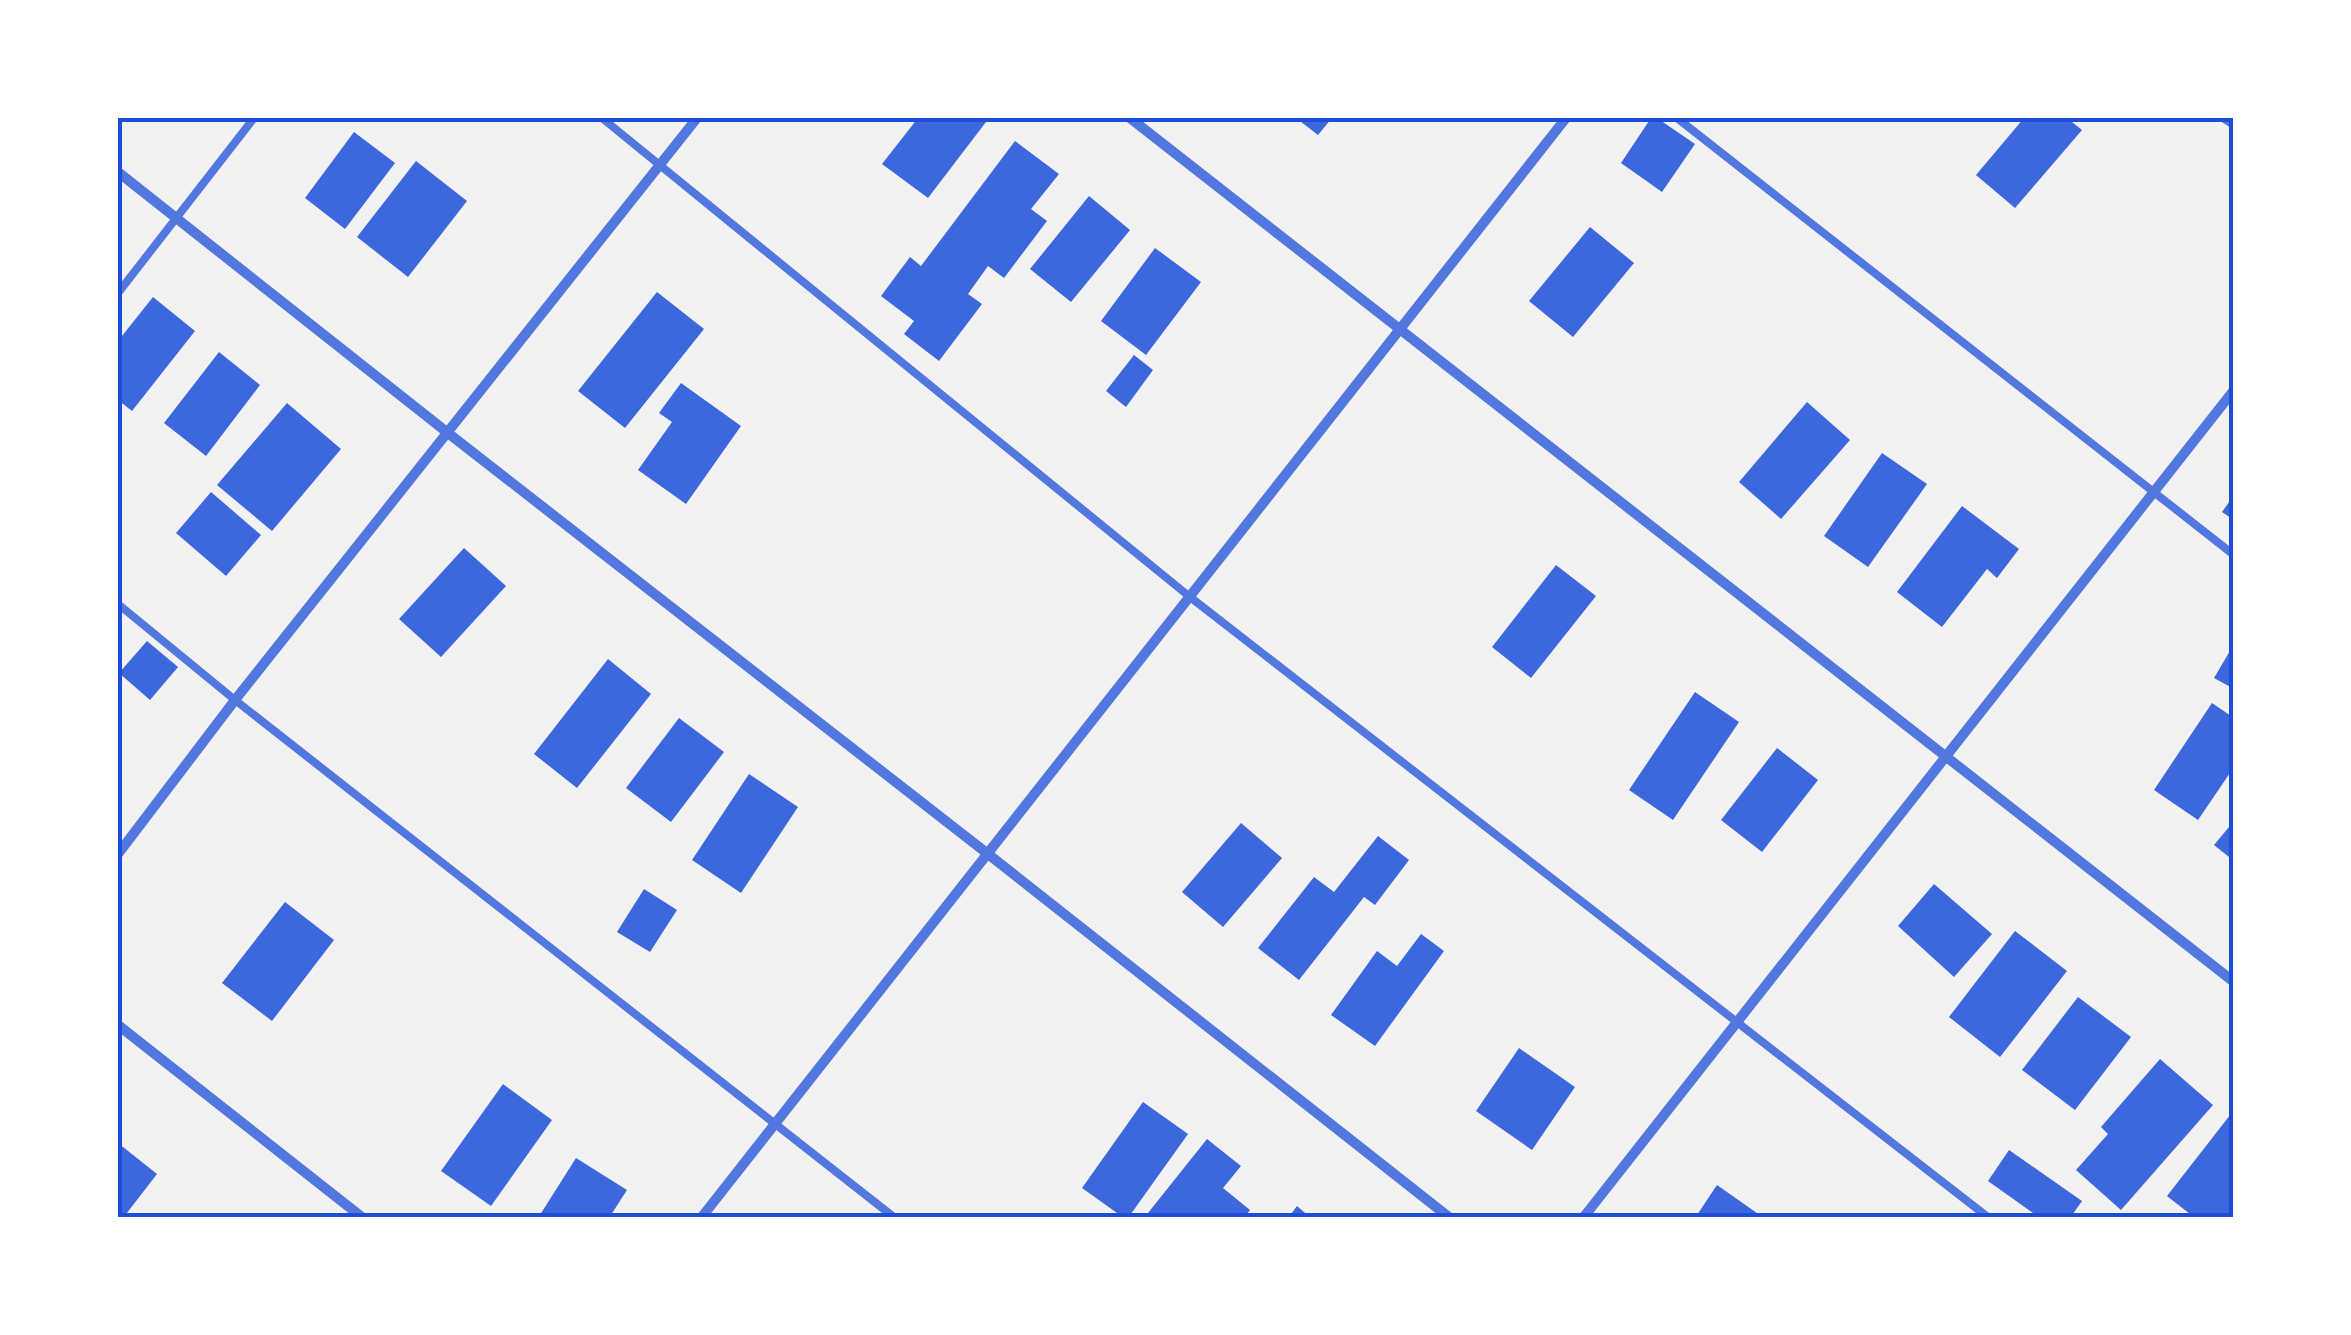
<svg xmlns="http://www.w3.org/2000/svg" width="2351" height="1335" viewBox="0 0 2351 1335" font-family="Figtree,sans-serif">
  <rect width="100%" height="100%" fill="#f2f2f2"/>
  <g fill="#3d67dc">
    <path d="M 918,118 L 989,118 L 928,198 L 882,164 Z"/>
    <path d="M 1296,118 L 1332,118 L 1318,135 Z"/>
    <path d="M 1651,118 L 1657,118 L 1695,144 L 1662,192 L 1621,163 Z"/>
    <path d="M 2024,118 L 2067,118 L 2082,130 L 2015,208 L 1976,175 Z"/>
    <path d="M 354,132 L 395,163 L 345,229 L 305,198 Z"/>
    <path d="M 1015,141 L 1059,174 L 1031,209 L 1047,221 L 1004,278 L 988,266 L 968,294 L 982,304 L 939,361 L 904,334 L 914,321 L 881,296 L 910,257 L 921,266 Z"/>
    <path d="M 416,161 L 467,201 L 408,277 L 357,237 Z"/>
    <path d="M 1089,196 L 1130,230 L 1071,302 L 1030,269 Z"/>
    <path d="M 1590,227 L 1634,263 L 1573,337 L 1529,301 Z"/>
    <path d="M 1155,248 L 1201,282 L 1146,355 L 1101,321 Z"/>
    <path d="M 657,292 L 704,329 L 625,428 L 578,391 Z"/>
    <path d="M 153,297 L 195,331 L 132,411 L 118,400 L 118,341 Z"/>
    <path d="M 219,352 L 260,385 L 206,456 L 164,423 Z"/>
    <path d="M 1134,355 L 1153,370 L 1126,407 L 1106,391 Z"/>
    <path d="M 681,383 L 741,426 L 686,504 L 638,470 L 672,422 L 659,413 Z"/>
    <path d="M 1807,402 L 1850,440 L 1781,519 L 1739,482 Z"/>
    <path d="M 287,403 L 341,449 L 272,531 L 217,485 Z"/>
    <path d="M 1882,453 L 1927,484 L 1868,567 L 1824,536 Z"/>
    <path d="M 211,492 L 261,535 L 226,576 L 176,533 Z"/>
    <path d="M 2234,495 L 2234,520 L 2222,512 Z"/>
    <path d="M 1962,506 L 2019,549 L 1997,578 L 1987,569 L 1942,627 L 1897,592 Z"/>
    <path d="M 464,548 L 506,586 L 441,657 L 399,619 Z"/>
    <path d="M 1556,565 L 1596,596 L 1531,678 L 1492,647 Z"/>
    <path d="M 147,641 L 178,667 L 150,700 L 119,673 Z"/>
    <path d="M 2234,644 L 2234,689 L 2214,678 Z"/>
    <path d="M 608,659 L 651,694 L 577,788 L 534,754 Z"/>
    <path d="M 1695,692 L 1739,722 L 1673,820 L 1629,790 Z"/>
    <path d="M 2212,703 L 2234,718 L 2234,767 L 2198,820 L 2154,790 Z"/>
    <path d="M 679,718 L 724,752 L 671,822 L 626,788 Z"/>
    <path d="M 1777,748 L 1818,780 L 1762,852 L 1721,820 Z"/>
    <path d="M 749,774 L 798,807 L 741,893 L 692,860 Z"/>
    <path d="M 2234,821 L 2234,861 L 2214,845 Z"/>
    <path d="M 1241,823 L 1282,858 L 1223,927 L 1182,892 Z"/>
    <path d="M 1378,836 L 1409,860 L 1375,905 L 1364,897 L 1299,980 L 1258,948 L 1314,877 L 1334,892 Z"/>
    <path d="M 1934,884 L 1992,934 L 1954,977 L 1898,926 Z"/>
    <path d="M 644,889 L 677,910 L 650,952 L 617,932 Z"/>
    <path d="M 285,902 L 334,940 L 272,1021 L 222,983 Z"/>
    <path d="M 2015,931 L 2067,971 L 2000,1057 L 1949,1017 Z"/>
    <path d="M 1421,934 L 1444,951 L 1375,1046 L 1331,1015 L 1377,951 L 1397,966 Z"/>
    <path d="M 2078,997 L 2131,1037 L 2075,1110 L 2022,1070 Z"/>
    <path d="M 1519,1048 L 1575,1087 L 1532,1150 L 1476,1111 Z"/>
    <path d="M 2160,1059 L 2213,1105 L 2121,1210 L 2076,1170 L 2108,1134 L 2101,1127 Z"/>
    <path d="M 503,1084 L 552,1120 L 491,1206 L 441,1171 Z"/>
    <path d="M 1143,1102 L 1188,1134 L 1128,1218 L 1124,1218 L 1082,1188 Z"/>
    <path d="M 2234,1110 L 2234,1218 L 2195,1218 L 2167,1196 Z"/>
    <path d="M 1207,1139 L 1241,1166 L 1223,1188 L 1250,1210 L 1244,1218 L 1144,1218 Z"/>
    <path d="M 118,1143 L 157,1174 L 123,1218 L 118,1218 Z"/>
    <path d="M 2009,1150 L 2082,1201 L 2070,1218 L 2040,1218 L 1988,1181 Z"/>
    <path d="M 576,1158 L 627,1190 L 609,1218 L 538,1218 Z"/>
    <path d="M 1717,1185 L 1764,1218 L 1695,1218 Z"/>
    <path d="M 1297,1206 L 1311,1218 L 1288,1218 Z"/>
  </g>
  <g fill="none" stroke-linecap="round" stroke-linejoin="round">
    <g stroke="#5277de" stroke-width="8">
      <path d="M 602,118 L 1190,597 L 1989,1218"/>
      <path d="M 1677,118 L 2234,555"/>
      <path d="M 118,293 L 254,118"/>
      <path d="M 118,604 L 235,700 L 895,1218"/>
    </g>
    <g stroke="#5277de" stroke-width="10">
      <path d="M 1130,118 L 2234,982"/>
      <path d="M 2225,118 L 2234,124"/>
      <path d="M 118,172 L 448,433 L 988,854 L 1450,1218"/>
      <path d="M 118,854 L 235,700 L 697,118"/>
      <path d="M 118,1025 L 363,1218"/>
      <path d="M 701,1218 L 1566,118"/>
      <path d="M 1583,1218 L 2234,390"/>
    </g>
  </g>
  <rect width="2351" height="1335" fill="none" stroke="#ffffff" stroke-width="240"/>
  <rect x="120" y="120" width="2111" height="1095" fill="none" stroke="#1d4ed8" stroke-width="4"/>
</svg>
